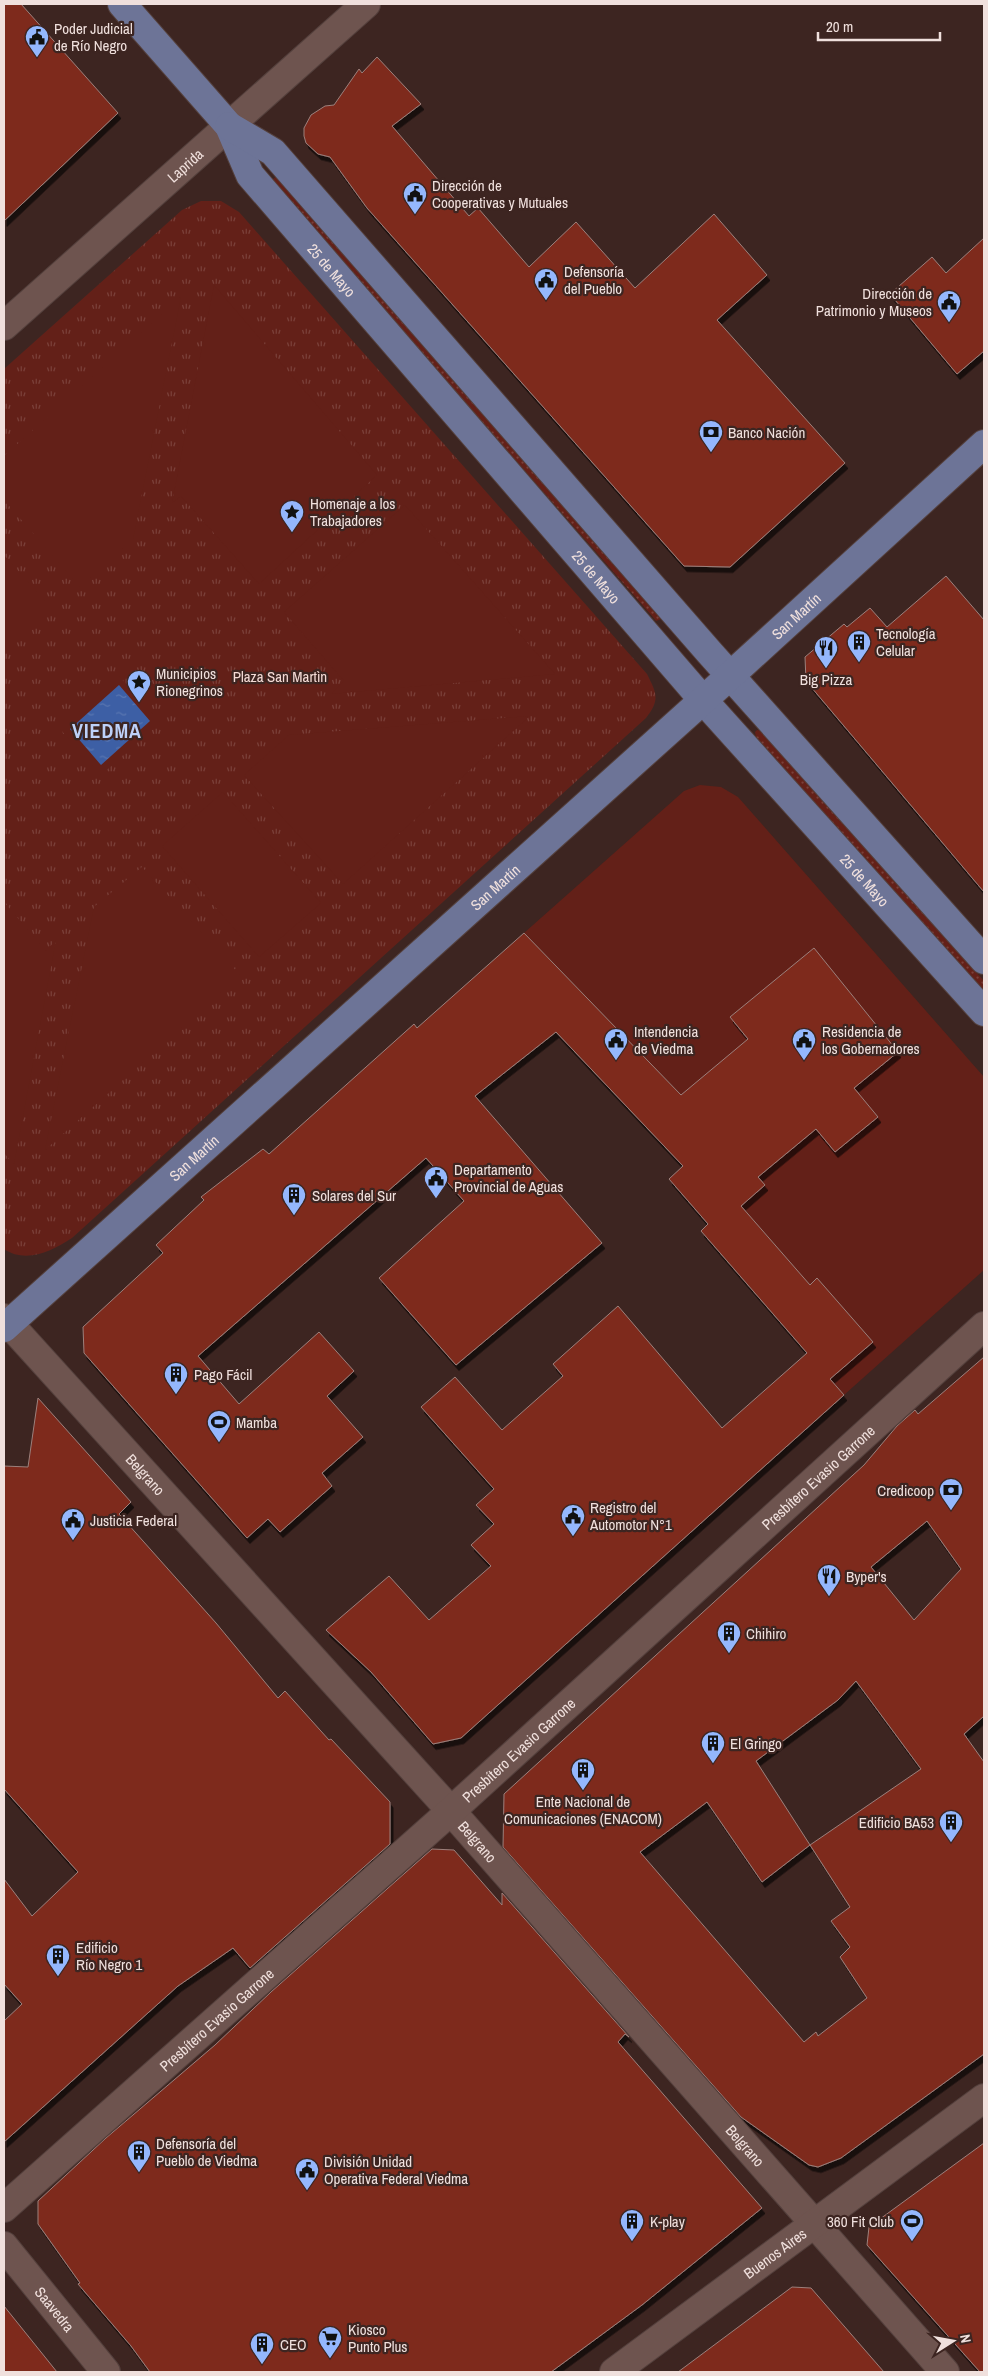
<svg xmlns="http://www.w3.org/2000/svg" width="988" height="2376" viewBox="0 0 988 2376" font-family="'Archivo Narrow',sans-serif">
  <defs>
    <pattern id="grass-dots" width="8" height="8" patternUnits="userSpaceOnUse" patternTransform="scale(1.25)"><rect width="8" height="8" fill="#632018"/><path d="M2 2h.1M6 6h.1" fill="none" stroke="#7a4039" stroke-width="1.8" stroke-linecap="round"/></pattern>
    <pattern id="park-tufts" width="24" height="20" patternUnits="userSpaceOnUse" patternTransform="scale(1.25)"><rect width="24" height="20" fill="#632018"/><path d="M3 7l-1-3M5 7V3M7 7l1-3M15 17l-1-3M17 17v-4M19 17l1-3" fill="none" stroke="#7a4039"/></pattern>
    <pattern id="water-ripples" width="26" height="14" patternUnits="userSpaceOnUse" patternTransform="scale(1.25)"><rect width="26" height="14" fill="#3d5fa5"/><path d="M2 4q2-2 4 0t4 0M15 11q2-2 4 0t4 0" fill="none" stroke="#5976b1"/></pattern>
    <filter id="shadow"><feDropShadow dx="3" dy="5.5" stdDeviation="0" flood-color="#0009"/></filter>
  </defs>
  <rect width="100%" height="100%" fill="#3d2521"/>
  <g fill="url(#grass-dots)">
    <path d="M 276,177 L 280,178 L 662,615 L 661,619 L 656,621 L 652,616 L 274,184 L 273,179 Z"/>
    <path d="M 757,730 L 762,731 L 984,981 L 984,993 L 756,737 L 755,732 Z"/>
  </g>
  <path fill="url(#park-tufts)" d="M 201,201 L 221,201 L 239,212 L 647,674 C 657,694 660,700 646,718 L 72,1238 C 52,1251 26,1264 4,1249 L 4,369 L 182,210 Z"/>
  <g fill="#632018">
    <path d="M 214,285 L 377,475 L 259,584 L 181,496 L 172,503 Z"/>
    <path d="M 181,297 L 133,539 L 80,587 L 4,500 L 4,456 Z"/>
    <path d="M 405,505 L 555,674 L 331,694 L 344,681 L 284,612 Z"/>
    <path d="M 4,555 L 52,609 L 4,652 Z"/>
    <path d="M 119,676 L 160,722 L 101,775 L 60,729 Z"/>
    <path d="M 530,716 L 343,884 L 244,775 L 289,735 Z"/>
    <path d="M 700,785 L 721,787 L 738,797 L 984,1077 L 984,1270 L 844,1395 L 830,1379 L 873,1342 L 817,1278 L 810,1285 L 741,1206 L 765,1185 L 725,1140 L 524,933 L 684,791 Z"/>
    <path d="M 223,792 L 321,903 L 259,957 L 162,846 Z"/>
    <path d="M 142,867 L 240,975 L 45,1150 L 94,907 Z"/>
    <path d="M 4,902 L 46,951 L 56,940 L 14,1164 L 4,1153 Z"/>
  </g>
  <path fill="url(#water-ripples)" d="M 119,685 L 150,721 L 101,765 L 70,729 Z"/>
  <g fill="#7e2a1f" stroke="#9c807b" fill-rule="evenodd" filter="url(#shadow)">
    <path d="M 4,4 L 21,4 L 118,113 L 4,221 Z"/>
    <path d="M 377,57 L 421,104 L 392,126 L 469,216 L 478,208 L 529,267 L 576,222 L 635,288 L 714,214 L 767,275 L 717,320 L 845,463 L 730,567 L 684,566 L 367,208 L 330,157 L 318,154 L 306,143 L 304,136 L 304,128 L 311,115 L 325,106 L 334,105 L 359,69 L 362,73 Z"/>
    <path d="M 984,238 L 984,351 L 957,374 L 890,294 L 932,257 L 946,273 Z"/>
    <path d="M 946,576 L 984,620 L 984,892 L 806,681 L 805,657 L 844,624 L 847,627 L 870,608 L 887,627 Z"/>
    <path d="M 524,933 L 681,1095 L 748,1039 L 730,1017 L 814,948 L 898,1052 L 854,1088 L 878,1117 L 835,1152 L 816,1129 L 758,1177 L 765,1185 L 741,1206 L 810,1285 L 817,1278 L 873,1342 L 830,1379 L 844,1395 L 461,1738 L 433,1744 L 371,1672 L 326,1630 L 389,1576 L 429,1620 L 491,1566 L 471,1545 L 494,1524 L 476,1505 L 494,1489 L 421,1407 L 455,1377 L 502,1430 L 563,1376 L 553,1364 L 618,1306 L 722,1428 L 807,1353 L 701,1231 L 708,1224 L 669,1179 L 683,1166 L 556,1032 L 475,1096 L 602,1243 L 456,1365 L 379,1278 L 464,1201 L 426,1158 L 198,1356 L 239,1404 L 319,1332 L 354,1371 L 327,1396 L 363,1437 L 322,1473 L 332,1486 L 280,1532 L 268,1519 L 247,1538 L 84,1353 L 83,1327 L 163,1253 L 156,1245 L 204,1200 L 201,1197 L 263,1149 L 269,1154 L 414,1024 L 417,1028 Z"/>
    <path d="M 984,1357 L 984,1716 L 964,1734 L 984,1762 L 984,2054 L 841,2158 L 818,2167 L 809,2165 L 741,2117 L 503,1847 L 504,1794 L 864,1465 L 897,1426 L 915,1410 L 918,1414 ZM 927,1521 L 961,1569 L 914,1620 L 871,1567 ZM 856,1681 L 921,1769 L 810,1845 L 756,1761 L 838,1700 ZM 707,1802 L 762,1882 L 810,1845 L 850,1907 L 831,1921 L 850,1947 L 840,1957 L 867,1998 L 818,2036 L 816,2032 L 804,2042 L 640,1852 Z"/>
    <path d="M 38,1398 L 131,1502 L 119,1514 L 216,1623 L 278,1698 L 285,1691 L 329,1740 L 331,1739 L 390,1802 L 390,1844 L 250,1968 L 233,1948 L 178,1986 L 4,2142 L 4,2021 L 22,2004 L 4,1984 L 4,1879 L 32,1916 L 78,1872 L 4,1789 L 4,1466 L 28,1467 Z"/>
    <path d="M 432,1849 L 454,1850 L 502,1905 L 502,1893 L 629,2037 L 625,2034 L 618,2042 L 762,2208 L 642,2305 L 551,2372 L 150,2372 L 131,2346 L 78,2284 L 80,2283 L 38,2224 L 38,2201 L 106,2138 L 215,2045 L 271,1992 Z"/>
    <path d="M 984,2143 L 984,2372 L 980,2372 L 867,2245 L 869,2227 Z"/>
    <path d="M 792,2287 L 811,2288 L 884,2372 L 678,2372 Z"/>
    <path d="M 4,2306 L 57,2372 L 4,2372 Z"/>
  </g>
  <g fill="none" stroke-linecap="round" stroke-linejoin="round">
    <g stroke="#54403d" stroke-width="30">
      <g id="minor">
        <path id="s1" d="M 4,326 L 366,4"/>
        <path id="s2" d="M 4,1318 L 451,1811 L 945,2372"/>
        <path id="s3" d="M 4,2208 L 451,1811 L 984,1326"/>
        <path id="s4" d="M 4,2246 L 106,2372"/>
        <path id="s5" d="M 614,2372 L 984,2098"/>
      </g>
    </g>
    <g stroke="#54403d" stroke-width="30">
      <g id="major">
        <path id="s6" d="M 122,4 L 229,126 L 250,175 L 703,700 L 984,1012"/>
        <path d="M 229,126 L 273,152 L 709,652 L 984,960"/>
        <path id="s7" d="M 4,1328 L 731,675 L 984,444"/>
      </g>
    </g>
    <use href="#minor" stroke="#6e544f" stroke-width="28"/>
    <use href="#major" stroke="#6d7497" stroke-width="28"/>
  </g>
  <defs>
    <g id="civic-pin" transform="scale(1.25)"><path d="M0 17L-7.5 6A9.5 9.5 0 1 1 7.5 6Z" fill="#94b7fd" stroke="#3d2521"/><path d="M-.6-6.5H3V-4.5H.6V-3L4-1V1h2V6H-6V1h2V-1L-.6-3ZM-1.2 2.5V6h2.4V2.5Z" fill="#111"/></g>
    <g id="bank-pin" transform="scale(1.25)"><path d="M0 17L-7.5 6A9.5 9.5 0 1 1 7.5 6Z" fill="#94b7fd" stroke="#3d2521"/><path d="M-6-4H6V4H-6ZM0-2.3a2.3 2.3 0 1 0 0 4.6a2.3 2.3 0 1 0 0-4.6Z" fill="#111"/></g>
    <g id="sight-pin" transform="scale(1.25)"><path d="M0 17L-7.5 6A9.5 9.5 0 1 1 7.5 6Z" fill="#94b7fd" stroke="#3d2521"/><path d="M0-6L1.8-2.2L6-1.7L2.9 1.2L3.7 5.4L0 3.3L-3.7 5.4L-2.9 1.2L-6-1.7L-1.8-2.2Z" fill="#111"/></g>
    <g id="building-pin" transform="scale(1.25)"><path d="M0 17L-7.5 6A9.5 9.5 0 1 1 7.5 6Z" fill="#94b7fd" stroke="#3d2521"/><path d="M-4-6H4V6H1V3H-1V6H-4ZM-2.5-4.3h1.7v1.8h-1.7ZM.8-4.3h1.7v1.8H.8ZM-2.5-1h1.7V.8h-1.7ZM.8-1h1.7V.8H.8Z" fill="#111"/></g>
    <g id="restaurant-pin" transform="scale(1.25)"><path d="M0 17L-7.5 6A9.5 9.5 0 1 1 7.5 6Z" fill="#94b7fd" stroke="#3d2521"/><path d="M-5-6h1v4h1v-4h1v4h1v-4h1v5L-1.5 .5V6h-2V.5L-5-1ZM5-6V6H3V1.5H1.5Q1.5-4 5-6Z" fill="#111"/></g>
    <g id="stadium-pin" transform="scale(1.25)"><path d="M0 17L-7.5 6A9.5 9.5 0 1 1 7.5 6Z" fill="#94b7fd" stroke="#3d2521"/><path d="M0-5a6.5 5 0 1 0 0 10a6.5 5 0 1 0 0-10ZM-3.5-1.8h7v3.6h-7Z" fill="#111"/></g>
    <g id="supermarket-pin" transform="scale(1.25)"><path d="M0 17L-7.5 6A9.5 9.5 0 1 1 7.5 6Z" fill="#94b7fd" stroke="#3d2521"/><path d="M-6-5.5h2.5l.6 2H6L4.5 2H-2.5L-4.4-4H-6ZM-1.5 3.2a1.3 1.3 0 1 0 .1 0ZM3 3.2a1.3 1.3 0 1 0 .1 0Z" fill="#111"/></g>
  </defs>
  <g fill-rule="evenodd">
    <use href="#civic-pin" x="37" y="37"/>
    <use href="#civic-pin" x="415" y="194"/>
    <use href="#civic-pin" x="546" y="280"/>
    <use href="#civic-pin" x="949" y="302"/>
    <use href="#bank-pin" x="711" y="432"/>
    <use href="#sight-pin" x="292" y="512"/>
    <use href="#building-pin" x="859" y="642"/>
    <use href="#restaurant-pin" x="826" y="648"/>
    <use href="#sight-pin" x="139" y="682"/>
    <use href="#civic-pin" x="616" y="1040"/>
    <use href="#civic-pin" x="804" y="1040"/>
    <use href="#civic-pin" x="436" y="1178"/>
    <use href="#building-pin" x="294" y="1195"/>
    <use href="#building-pin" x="176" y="1374"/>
    <use href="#stadium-pin" x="219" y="1422"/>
    <use href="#bank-pin" x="951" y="1490"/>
    <use href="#civic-pin" x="573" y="1516"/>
    <use href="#civic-pin" x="73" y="1520"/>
    <use href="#restaurant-pin" x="829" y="1576"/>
    <use href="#building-pin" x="729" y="1633"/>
    <use href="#building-pin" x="713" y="1743"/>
    <use href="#building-pin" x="583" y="1770"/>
    <use href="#building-pin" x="951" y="1822"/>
    <use href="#building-pin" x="58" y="1956"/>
    <use href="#building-pin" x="139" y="2152"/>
    <use href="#civic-pin" x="307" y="2170"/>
    <use href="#building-pin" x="632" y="2221"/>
    <use href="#stadium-pin" x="912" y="2221"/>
    <use href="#supermarket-pin" x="330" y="2338"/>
    <use href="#building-pin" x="262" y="2344"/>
  </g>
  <g text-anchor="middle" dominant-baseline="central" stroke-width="4.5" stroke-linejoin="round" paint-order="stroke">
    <g font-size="15" fill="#f0e0dd" stroke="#3d2521" text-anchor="start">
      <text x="54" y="28">Poder Judicial<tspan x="54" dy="17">de Río Negro</tspan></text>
      <text x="432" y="185">Dirección de<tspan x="432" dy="17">Cooperativas y Mutuales</tspan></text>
      <text x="564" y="271">Defensoría<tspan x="564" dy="17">del Pueblo</tspan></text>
      <text x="932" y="293" text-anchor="end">Dirección de<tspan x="932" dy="17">Patrimonio y Museos</tspan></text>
      <text x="728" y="432">Banco Nación</text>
      <text x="310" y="503">Homenaje a los<tspan x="310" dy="17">Trabajadores</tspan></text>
      <text x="876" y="633">Tecnología<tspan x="876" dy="17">Celular</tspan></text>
      <text x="156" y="673">Municipios<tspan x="156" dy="17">Rionegrinos</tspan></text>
      <text x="826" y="679" text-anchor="middle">Big Pizza</text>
      <text x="634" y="1031">Intendencia<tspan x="634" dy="17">de Viedma</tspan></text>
      <text x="822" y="1031">Residencia de<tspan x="822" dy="17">los Gobernadores</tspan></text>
      <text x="454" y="1169">Departamento<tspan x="454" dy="17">Provincial de Aguas</tspan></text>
      <text x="312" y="1195">Solares del Sur</text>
      <text x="194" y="1374">Pago Fácil</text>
      <text x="236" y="1422">Mamba</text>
      <text x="934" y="1490" text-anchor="end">Credicoop</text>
      <text x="590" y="1507">Registro del<tspan x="590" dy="17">Automotor N°1</tspan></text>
      <text x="90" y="1520">Justicia Federal</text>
      <text x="846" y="1576">Byper's</text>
      <text x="746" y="1633">Chihiro</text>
      <text x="730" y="1743">El Gringo</text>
      <text x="583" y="1801" text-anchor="middle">Ente Nacional de<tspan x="583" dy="17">Comunicaciones (ENACOM)</tspan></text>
      <text x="934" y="1822" text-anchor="end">Edificio BA53</text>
      <text x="76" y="1947">Edificio<tspan x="76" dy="17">Río Negro 1</tspan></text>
      <text x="156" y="2143">Defensoría del<tspan x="156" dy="17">Pueblo de Viedma</tspan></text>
      <text x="324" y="2161">División Unidad<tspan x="324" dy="17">Operativa Federal Viedma</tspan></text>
      <text x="650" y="2221">K-play</text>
      <text x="894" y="2221" text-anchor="end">360 Fit Club</text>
      <text x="348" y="2329">Kiosco<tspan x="348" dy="17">Punto Plus</tspan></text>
      <text x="280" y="2344">CEO</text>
    </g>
    <g font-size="15" fill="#f0e0dd" stroke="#3d2521">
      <text stroke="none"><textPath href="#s1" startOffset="242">Laprida</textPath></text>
      <text stroke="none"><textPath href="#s6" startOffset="341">25 de Mayo</textPath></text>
      <text stroke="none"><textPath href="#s6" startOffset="746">25 de Mayo</textPath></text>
      <text stroke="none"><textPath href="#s7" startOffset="1065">San Martín</textPath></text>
      <text stroke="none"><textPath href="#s6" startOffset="1151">25 de Mayo</textPath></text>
      <text stroke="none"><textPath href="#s7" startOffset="660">San Martín</textPath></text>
      <text stroke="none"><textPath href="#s7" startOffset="255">San Martín</textPath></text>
      <text stroke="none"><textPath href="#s2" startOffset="211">Belgrano</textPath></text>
      <text stroke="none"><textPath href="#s3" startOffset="1094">Presbítero Evasio Garrone</textPath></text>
      <text stroke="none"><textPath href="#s3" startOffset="689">Presbítero Evasio Garrone</textPath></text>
      <text stroke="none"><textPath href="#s2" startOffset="706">Belgrano</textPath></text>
      <text stroke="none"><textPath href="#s3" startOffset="284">Presbítero Evasio Garrone</textPath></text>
      <text stroke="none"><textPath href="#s2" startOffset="1111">Belgrano</textPath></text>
      <text stroke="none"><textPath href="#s5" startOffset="200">Buenos Aires</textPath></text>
      <text stroke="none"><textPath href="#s4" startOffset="81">Saavedra</textPath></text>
    </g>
    <g font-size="15" fill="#f5dbd6" stroke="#3d2521">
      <text x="280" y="676">Plaza San Martìn</text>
    </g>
    <g font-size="20" font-weight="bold" letter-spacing="1" fill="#bdd1f9" stroke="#3d2521">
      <text x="107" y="730">VIEDMA</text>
    </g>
  </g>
  <rect width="988" height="2376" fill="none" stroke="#f0e0dd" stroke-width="10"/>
  <g transform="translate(953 2341) rotate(79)" stroke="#3d2521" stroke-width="4" paint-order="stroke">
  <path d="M0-4L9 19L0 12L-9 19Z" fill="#f0e0dd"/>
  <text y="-8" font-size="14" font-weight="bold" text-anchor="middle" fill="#f0e0dd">N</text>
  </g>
  <path d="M818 32v8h122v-8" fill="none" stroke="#f0e0dd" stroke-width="2.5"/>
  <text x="826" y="32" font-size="15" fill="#f0e0dd" stroke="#3d2521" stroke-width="4" paint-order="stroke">20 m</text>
</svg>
